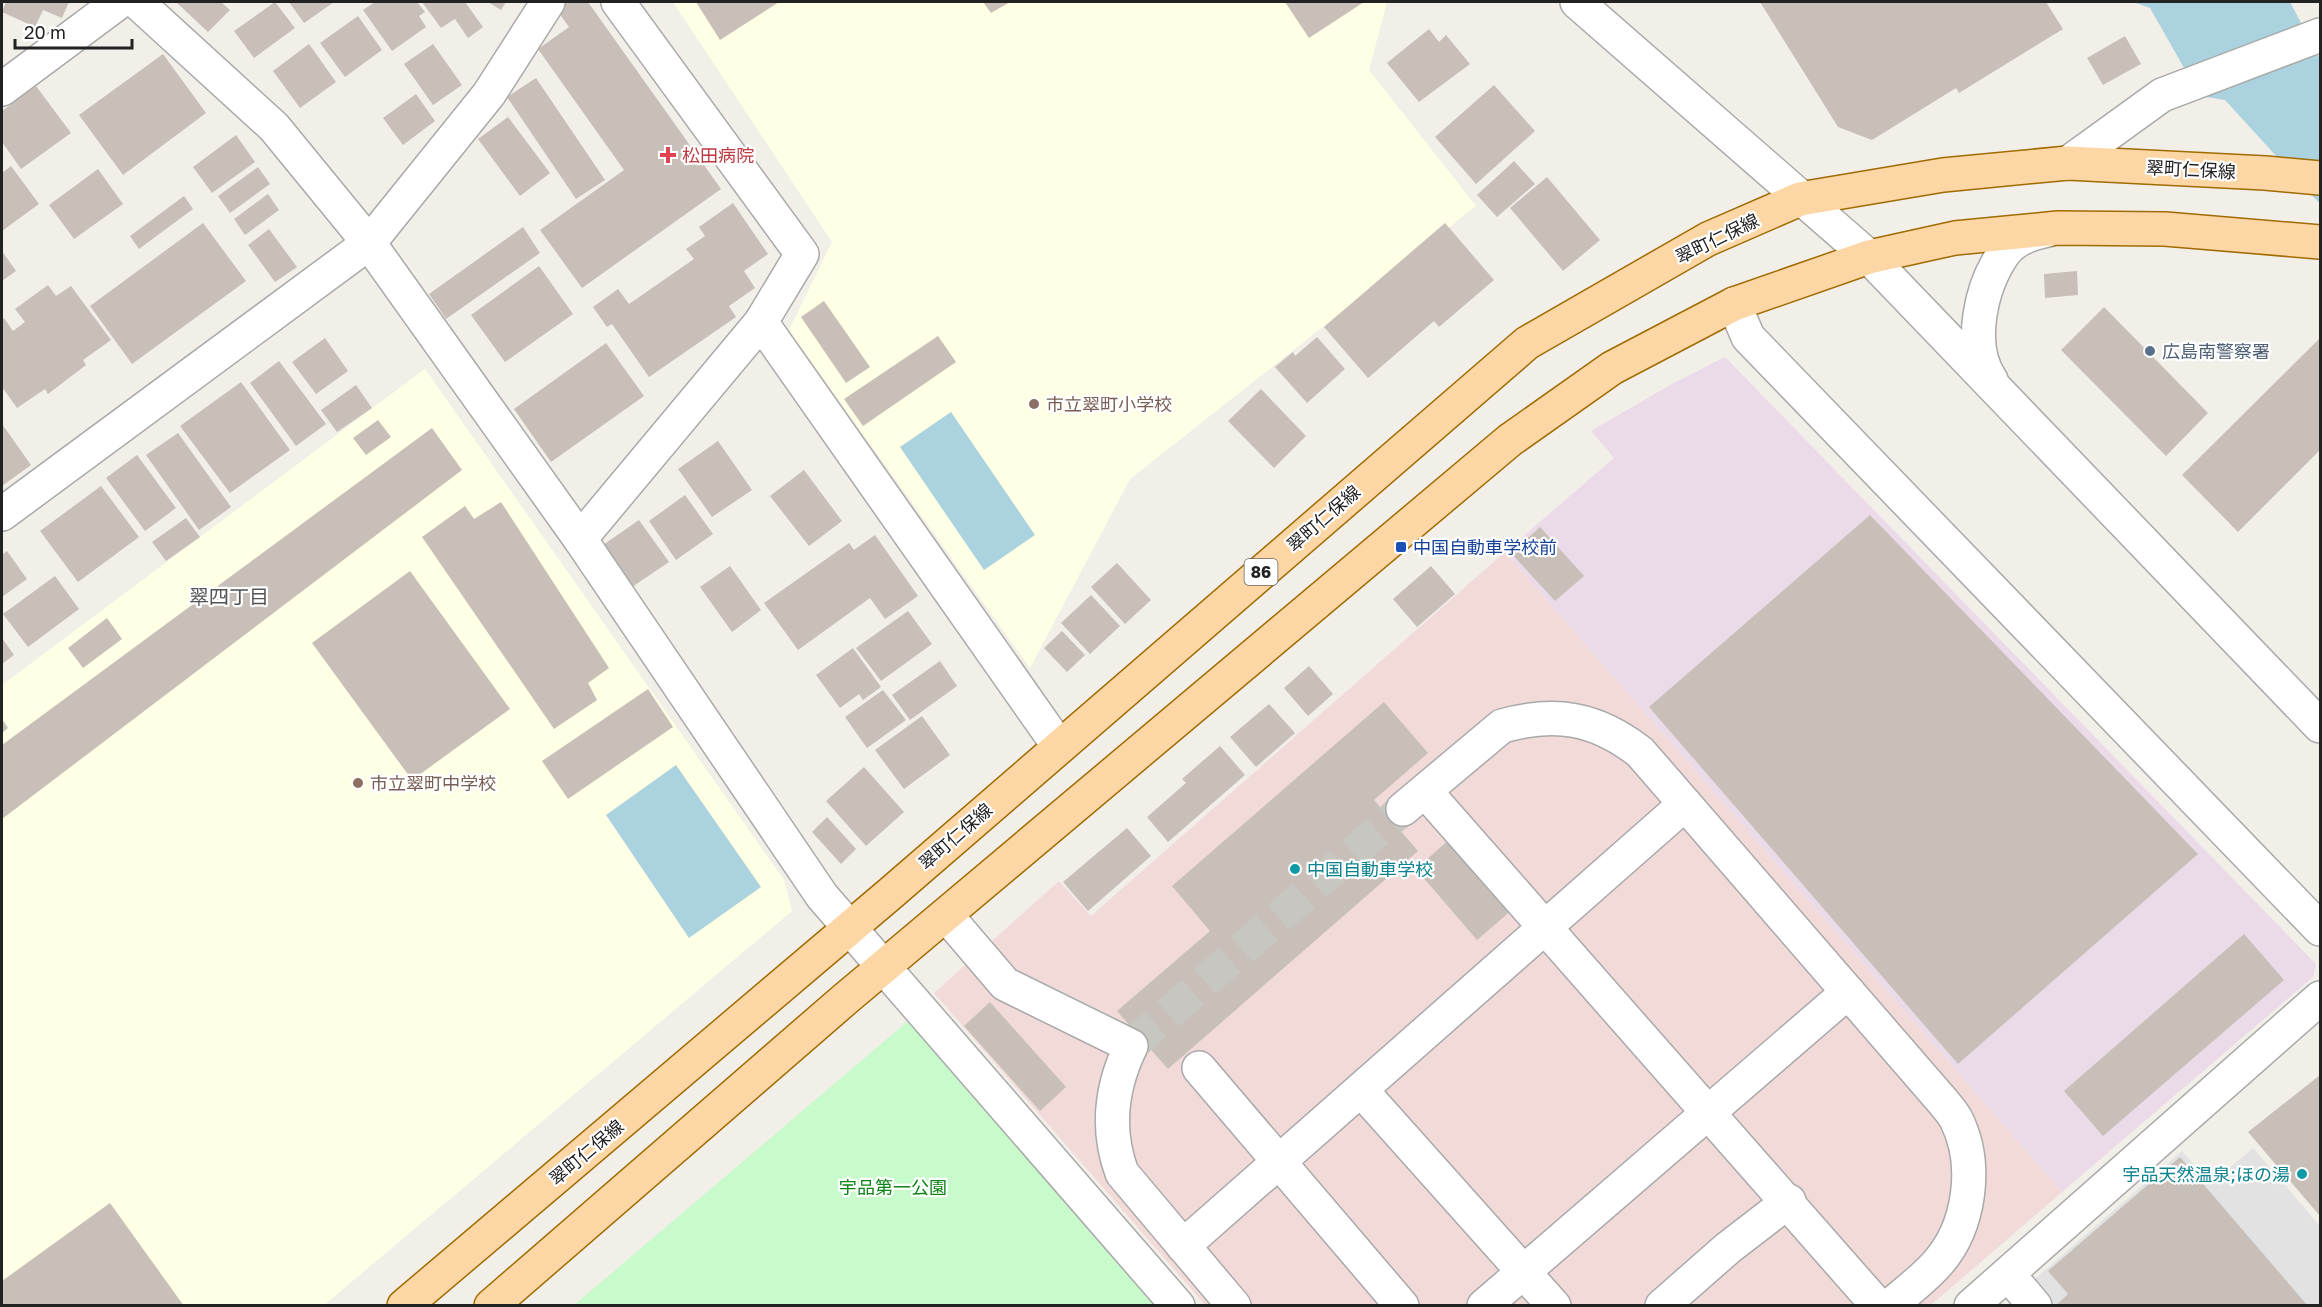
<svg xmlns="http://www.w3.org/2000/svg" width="2322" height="1307" viewBox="0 0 2322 1307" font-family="'Golos Text','Noto Sans JP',sans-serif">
  <rect width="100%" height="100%" fill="#f2efe9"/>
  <path fill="#f2dad9" d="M 1505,552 L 2062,1192 L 1931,1305 L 1205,1305 L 934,993 L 1059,881 L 1091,916 Z"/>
  <path fill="#ebdbe8" d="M 1725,357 L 2316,964 L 2313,977 L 2062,1192 L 1505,552 L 1614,458 L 1591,431 L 1670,385 Z"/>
  <g fill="#ffffe5">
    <path d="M 673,2 L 1387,2 L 1369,70 L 1476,206 L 1130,479 L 1030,668 L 789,330 L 832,242 Z"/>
    <path d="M 425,369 L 784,880 L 792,911 L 324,1305 L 2,1306 L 2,685 Z"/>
  </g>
  <path fill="#c8facc" d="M 909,1020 L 1154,1305 L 573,1306 Z"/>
  <path fill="#e2e2e2" d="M 2253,1148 L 2320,1226 L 2320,1305 L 2046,1305 L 2028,1285 L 2182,1151 L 2211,1184 Z"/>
  <g fill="#aad3df">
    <path d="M 2133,2 L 2290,2 L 2320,59 L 2320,204 L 2225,100 L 2200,96 L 2150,8 Z"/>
    <path d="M 951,412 L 1035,535 L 984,570 L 900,447 Z"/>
    <path d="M 676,765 L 761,887 L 689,938 L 606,815 Z"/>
  </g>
  <g fill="#c7bfb8">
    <path d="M 6,2 L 69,2 L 62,18 L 43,10 L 35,27 L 2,12 Z"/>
    <path d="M 176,2 L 221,2 L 230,10 L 208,32 Z"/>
    <path d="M 275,2 L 295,28 L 254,58 L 234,31 Z"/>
    <path d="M 289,2 L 334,2 L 304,23 Z"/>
    <path d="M 375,2 L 417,2 L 425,12 L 419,16 L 426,27 L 392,51 L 363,10 Z"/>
    <path d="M 422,2 L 465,2 L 483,27 L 468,38 L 455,19 L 441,28 Z"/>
    <path d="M 488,2 L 506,2 L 501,10 Z"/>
    <path d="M 566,2 L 588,2 L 721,189 L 582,288 L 540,230 L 624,170 L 538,49 L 569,27 L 556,9 Z"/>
    <path d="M 696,2 L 779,2 L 720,40 Z"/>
    <path d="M 983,2 L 1010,2 L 991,13 Z"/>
    <path d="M 1285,2 L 1364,2 L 1309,38 Z"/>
    <path d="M 1760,2 L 2046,2 L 2063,29 L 1959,93 L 1956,88 L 1872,140 L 1838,127 Z"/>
    <path d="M 358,16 L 382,50 L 345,77 L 320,43 Z"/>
    <path d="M 1429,29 L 1439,42 L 1446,35 L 1470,64 L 1419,102 L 1387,63 Z"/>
    <path d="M 2125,36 L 2141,64 L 2103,85 L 2087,58 Z"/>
    <path d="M 309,44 L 336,82 L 300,108 L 273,71 Z"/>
    <path d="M 433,44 L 462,85 L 433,105 L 404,64 Z"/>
    <path d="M 163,54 L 206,113 L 123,175 L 79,115 Z"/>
    <path d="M 536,78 L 605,180 L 576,199 L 507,97 Z"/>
    <path d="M 1494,85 L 1535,131 L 1476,184 L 1435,137 Z"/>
    <path d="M 36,86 L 71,133 L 21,169 L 2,142 L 2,111 Z"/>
    <path d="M 416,94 L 435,121 L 403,145 L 383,118 Z"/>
    <path d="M 508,117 L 550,173 L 520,196 L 478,139 Z"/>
    <path d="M 236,135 L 255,162 L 212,193 L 193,167 Z"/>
    <path d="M 1514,161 L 1535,184 L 1497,217 L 1477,195 Z"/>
    <path d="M 11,166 L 39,204 L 2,231 L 2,173 Z"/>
    <path d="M 258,167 L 270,184 L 230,213 L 218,196 Z"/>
    <path d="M 98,169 L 123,204 L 74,239 L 49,205 Z"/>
    <path d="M 1547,177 L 1600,240 L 1563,271 L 1510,208 Z"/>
    <path d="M 268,194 L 279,210 L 245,235 L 234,219 Z"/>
    <path d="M 184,196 L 193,209 L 139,249 L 130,236 Z"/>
    <path d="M 733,203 L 768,254 L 744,271 L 755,288 L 729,306 L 736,317 L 649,377 L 612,324 L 607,327 L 593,307 L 618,289 L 629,304 L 694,259 L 686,249 L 705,236 L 699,227 Z"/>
    <path d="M 203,223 L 246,281 L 132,364 L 90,306 Z"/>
    <path d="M 1445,223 L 1494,280 L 1439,327 L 1434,321 L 1368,378 L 1324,327 Z"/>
    <path d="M 523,227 L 540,253 L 446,319 L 429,294 Z"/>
    <path d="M 269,229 L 297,267 L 275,282 L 248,245 Z"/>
    <path d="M 2,251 L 16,271 L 2,281 Z"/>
    <path d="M 539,266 L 573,314 L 505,362 L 471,315 Z"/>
    <path d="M 2077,271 L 2078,295 L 2045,298 L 2044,274 Z"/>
    <path d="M 48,285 L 56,296 L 71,286 L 111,340 L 83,360 L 86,365 L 48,394 L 45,389 L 17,408 L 2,387 L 2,319 L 4,318 L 13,331 L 25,322 L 15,309 Z"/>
    <path d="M 824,301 L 870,367 L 846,383 L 801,317 Z"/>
    <path d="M 2104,307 L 2208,413 L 2166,456 L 2061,350 Z"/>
    <path d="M 938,336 L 956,362 L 863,426 L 844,399 Z"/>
    <path d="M 1317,337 L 1345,369 L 1307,403 L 1275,367 L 1293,352 L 1295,356 Z"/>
    <path d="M 325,338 L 348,371 L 316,394 L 292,362 Z"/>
    <path d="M 2320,338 L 2320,450 L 2238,532 L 2182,475 Z"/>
    <path d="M 606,343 L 644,396 L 551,462 L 514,409 Z"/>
    <path d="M 279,361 L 326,424 L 296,446 L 250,383 Z"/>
    <path d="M 241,382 L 290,450 L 230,493 L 180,426 Z"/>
    <path d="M 356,385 L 372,408 L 337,432 L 321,410 Z"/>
    <path d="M 1261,389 L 1306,436 L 1274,468 L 1228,421 Z"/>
    <path d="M 378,420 L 391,437 L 366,455 L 353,438 Z"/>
    <path d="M 2,424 L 31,465 L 2,486 Z"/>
    <path d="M 432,428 L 462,470 L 2,819 L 2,745 Z"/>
    <path d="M 178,433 L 231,507 L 199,530 L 146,455 Z"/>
    <path d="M 718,441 L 752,490 L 712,517 L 678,469 Z"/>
    <path d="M 137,455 L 176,508 L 145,531 L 106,478 Z"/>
    <path d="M 804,470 L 842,521 L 809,546 L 770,496 Z"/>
    <path d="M 101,486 L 139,537 L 78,582 L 40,531 Z"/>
    <path d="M 685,495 L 713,534 L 676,560 L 649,521 Z"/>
    <path d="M 501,502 L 609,668 L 588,683 L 597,700 L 554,729 L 422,537 L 465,506 L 474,519 Z"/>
    <path d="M 1870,515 L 2198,854 L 1958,1064 L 1649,707 Z"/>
    <path d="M 186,518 L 200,537 L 166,561 L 152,542 Z"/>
    <path d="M 639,520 L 669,562 L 632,587 L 603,545 Z"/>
    <path d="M 1540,527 L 1584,576 L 1555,601 L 1511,553 Z"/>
    <path d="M 875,535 L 918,596 L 885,619 L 870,598 L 798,650 L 764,603 L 849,543 L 854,550 Z"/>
    <path d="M 7,551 L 27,579 L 2,597 L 2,555 Z"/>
    <path d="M 1117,563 L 1151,600 L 1125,624 L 1091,587 Z"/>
    <path d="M 730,566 L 761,610 L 732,632 L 700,587 Z"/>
    <path d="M 1431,566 L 1455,594 L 1417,627 L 1393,599 Z"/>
    <path d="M 410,571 L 510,709 L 412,780 L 312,643 Z"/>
    <path d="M 55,576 L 79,609 L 28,647 L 3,614 Z"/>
    <path d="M 1091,595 L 1120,626 L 1090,654 L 1061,623 Z"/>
    <path d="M 908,611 L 932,644 L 881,681 L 856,648 Z"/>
    <path d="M 107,618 L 122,639 L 83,668 L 68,648 Z"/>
    <path d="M 1062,631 L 1085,655 L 1067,672 L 1044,648 Z"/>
    <path d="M 2,638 L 14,655 L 2,664 Z"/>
    <path d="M 853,648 L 881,687 L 863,700 L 859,694 L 840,708 L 816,675 Z"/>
    <path d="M 940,661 L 957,686 L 910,720 L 892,695 Z"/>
    <path d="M 1309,666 L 1333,694 L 1308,716 L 1284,688 Z"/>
    <path d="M 648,689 L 673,727 L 568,799 L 542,761 Z"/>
    <path d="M 883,690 L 906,720 L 867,748 L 845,717 Z"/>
    <path d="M 1384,702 L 1428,753 L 1374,800 L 1418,851 L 1168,1069 L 1117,1011 L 1210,931 L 1172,886 Z"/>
    <path d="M 1269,704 L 1295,733 L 1256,767 L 1230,737 Z"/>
    <path d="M 922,716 L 950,755 L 904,789 L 875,750 Z"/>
    <path d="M 2,719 L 8,728 L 2,733 Z"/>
    <path d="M 1220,746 L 1245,775 L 1168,842 L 1147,817 L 1186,783 L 1182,779 Z"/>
    <path d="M 864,767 L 904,812 L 866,846 L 826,801 Z"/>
    <path d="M 827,817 L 856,849 L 841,864 L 812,832 Z"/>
    <path d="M 1127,828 L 1151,856 L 1088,911 L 1063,882 Z"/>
    <path d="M 1452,837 L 1514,908 L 1477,940 L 1416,869 Z"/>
    <path d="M 2244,934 L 2284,980 L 2103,1136 L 2064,1091 Z"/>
    <path d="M 990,1002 L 1066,1087 L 1040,1111 L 964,1026 Z"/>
    <path d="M 2320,1075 L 2320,1216 L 2248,1132 Z"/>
    <path d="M 2180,1157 L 2308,1306 L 2055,1306 L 2068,1294 L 2048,1271 Z"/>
    <path d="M 110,1203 L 184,1306 L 2,1306 L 2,1281 Z"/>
  </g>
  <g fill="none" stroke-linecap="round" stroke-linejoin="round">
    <path stroke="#c8c6c1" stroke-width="33" stroke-dasharray="33 16" stroke-linecap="butt" d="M 1131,1046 L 1403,809"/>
    <g stroke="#a9a9a9" stroke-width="36">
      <g id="minor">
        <path d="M 137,2 L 274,127 L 369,243 L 580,539 L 822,896 L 1178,1306"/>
        <path d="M 618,2 L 802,254 L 761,322 L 1058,745"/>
        <path d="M 1577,2 L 1869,257 L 2320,726"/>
        <path d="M 2,89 L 119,2"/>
        <path d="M 2068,163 L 2162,95 L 2320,35"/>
        <path d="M 1734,304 L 1748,337 L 2320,929"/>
        <path d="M 1991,380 C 1967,345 1981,286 2004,253 C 2014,239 2032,233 2048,230"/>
        <path d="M 2,514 L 369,243 L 489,94 L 548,2"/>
        <path d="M 580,539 L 761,322"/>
        <path d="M 1425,791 L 1878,1306"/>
        <path d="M 1403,809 L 1502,726 C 1556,711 1596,718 1640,752 L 1939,1097 C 1945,1104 1952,1112 1956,1119 C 1979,1165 1970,1229 1935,1266 C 1922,1280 1905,1293 1890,1306"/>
        <path d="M 946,915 L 1005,984 L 1131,1046 C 1111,1087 1106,1130 1122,1173 L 1234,1306"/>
        <path d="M 1199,1068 L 1402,1306"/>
        <path d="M 1361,1090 L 1554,1306"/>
        <path d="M 1183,1246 L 1685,804"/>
        <path d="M 2008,1274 L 2035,1306"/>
        <path d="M 1484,1306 L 1848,992"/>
        <path d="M 1662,1306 L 1728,1248 L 1789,1201"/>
        <path d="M 1971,1306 L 2320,998"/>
      </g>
    </g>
    <g stroke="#a06b00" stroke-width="36">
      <g id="major">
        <path d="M 404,1306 L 891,893 L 1527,343 L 1708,239 L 1800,199 L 1943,175 L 2068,163 L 2265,173 L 2320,178"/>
        <path d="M 491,1306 L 844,1000 L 1510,440 L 1612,368 L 1734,304 L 1869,257 L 1955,238 L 2058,228 L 2165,229 L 2320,242"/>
      </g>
    </g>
    <use href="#minor" stroke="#fff" stroke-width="33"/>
    <use href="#major" stroke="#fcd6a4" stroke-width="33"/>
  </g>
  <path fill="#e0444e" stroke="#fff" stroke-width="2" d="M665 146h6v6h6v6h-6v6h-6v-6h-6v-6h6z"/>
  <circle fill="#5c6f8a" stroke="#fff" stroke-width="2" cx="2150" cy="351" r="6"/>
  <g fill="#8d6e63" stroke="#fff" stroke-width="2">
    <circle cx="1034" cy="404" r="6"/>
    <circle cx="358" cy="783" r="6"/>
  </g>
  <rect fill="#1a4fb4" stroke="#fff" stroke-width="2" x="1395" y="541" width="12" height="12" rx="3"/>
  <g fill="#0f9aa8" stroke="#fff" stroke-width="2">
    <circle cx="1295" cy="869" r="6"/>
    <circle cx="2302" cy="1174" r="6"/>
  </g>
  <g text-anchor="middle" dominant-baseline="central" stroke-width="4.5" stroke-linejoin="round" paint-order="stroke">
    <rect fill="#fff" stroke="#646464" stroke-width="1.5" x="1244.5" y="559" width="33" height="26" rx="4.5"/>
    <g font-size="16" font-weight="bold" fill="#222">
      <text x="1261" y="572">86</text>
    </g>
    <g font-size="18" fill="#be3a42" stroke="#fff" text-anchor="start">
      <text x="682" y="155">松田病院</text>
    </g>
    <g font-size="18" fill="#222" stroke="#fff">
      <text transform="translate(2191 169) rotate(3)">翠町仁保線</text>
      <text transform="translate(1717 238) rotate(-26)">翠町仁保線</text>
      <text transform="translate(1323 518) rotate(-41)">翠町仁保線</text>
      <text transform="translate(955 836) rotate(-41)">翠町仁保線</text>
      <text transform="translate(586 1152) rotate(-40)">翠町仁保線</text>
    </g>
    <g font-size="18" fill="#4e5e75" stroke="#fff" text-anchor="start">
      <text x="2162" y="351">広島南警察署</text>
    </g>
    <g font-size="18" fill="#785e54" stroke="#fff" text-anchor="start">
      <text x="1046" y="404">市立翠町小学校</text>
      <text x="370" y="783">市立翠町中学校</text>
    </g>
    <g font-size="18" fill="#164399" stroke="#fff" text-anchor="start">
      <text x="1413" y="547">中国自動車学校前</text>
    </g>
    <g font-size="18" fill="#0d838f" stroke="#fff" text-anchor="start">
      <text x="1307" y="869">中国自動車学校</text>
      <text x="2290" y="1174" text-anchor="end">宇品天然温泉;ほの湯</text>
    </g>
    <g font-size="18" fill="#0c8416" stroke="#fff">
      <text x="893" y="1187">宇品第一公園</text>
    </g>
    <g font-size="20" fill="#555" stroke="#fff">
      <text x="229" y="596">翠四丁目</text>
    </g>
  </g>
  <rect width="2322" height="1307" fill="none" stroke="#222222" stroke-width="6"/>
  <path d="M15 39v9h117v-9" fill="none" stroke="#222222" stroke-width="3"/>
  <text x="24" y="39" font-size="18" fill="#222222" stroke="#ffffff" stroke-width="4.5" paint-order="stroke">20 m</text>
</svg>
